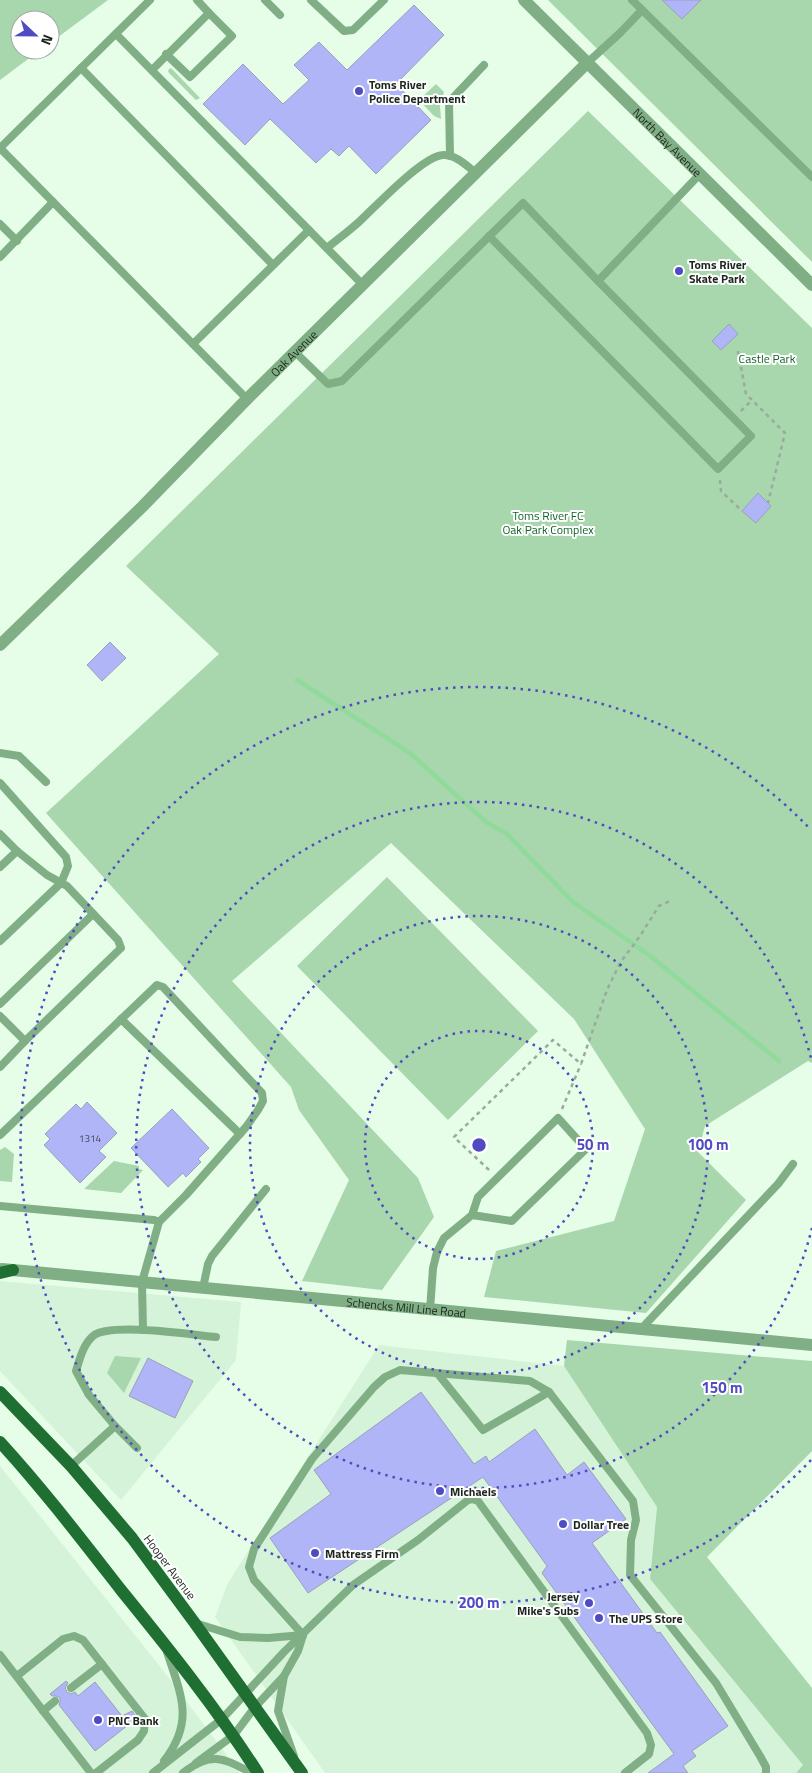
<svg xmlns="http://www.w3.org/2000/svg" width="812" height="1773" viewBox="0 0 812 1773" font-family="'Titillium Web',sans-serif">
  <rect width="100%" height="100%" fill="#e6fee8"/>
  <g fill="#d5f3d8">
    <path d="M 0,1281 L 241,1302 L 236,1360 L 121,1500 L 0,1371 Z"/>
    <path d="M 379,1345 L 564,1366 L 657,1507 L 650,1579 L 803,1765 L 796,1773 L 325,1773 L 215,1617 L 228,1583 Z"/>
    <path d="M 0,1466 L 162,1669 L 240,1773 L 0,1773 Z"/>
  </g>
  <g fill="#a8d6ad">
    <path d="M 0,0 L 108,0 L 50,43 L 50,20 L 20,20 L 20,50 L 40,50 L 0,80 Z"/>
    <path d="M 548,0 L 812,0 L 812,262 Z"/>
    <path d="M 170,68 L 172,69 L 200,98 L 196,100 L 169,73 L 168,71 Z"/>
    <path d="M 436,84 L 444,92 L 440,106 L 441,119 L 434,116 L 419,100 Z"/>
    <path d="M 588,111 L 812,328 L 812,1063 L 808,1061 L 705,1126 L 698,1152 L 746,1200 L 646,1313 L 484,1297 L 496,1251 L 614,1221 L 645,1129 L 574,1019 L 391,843 L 232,981 L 418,1178 L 434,1217 L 382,1290 L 302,1281 L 349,1180 L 299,1110 L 291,1087 L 46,813 L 219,654 L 126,566 Z"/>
    <path d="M 387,877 L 538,1031 L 448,1120 L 297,966 Z"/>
    <path d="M 5,1147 L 14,1154 L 12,1182 L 0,1181 L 0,1150 Z"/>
    <path d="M 114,1161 L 139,1166 L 139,1169 L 143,1170 L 121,1193 L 84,1189 Z"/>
    <path d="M 567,1340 L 812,1361 L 812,1451 L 707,1557 L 812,1688 L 812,1773 L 796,1773 L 803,1765 L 650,1579 L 657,1507 L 564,1366 Z"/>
    <path d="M 115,1356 L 141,1358 L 124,1393 L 107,1373 Z"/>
  </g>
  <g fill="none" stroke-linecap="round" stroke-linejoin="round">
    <path stroke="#90da9b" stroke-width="4.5" d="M 297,680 L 410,753 L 486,822 L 507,834 L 573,902 L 649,955 L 779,1061"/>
  </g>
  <g fill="#afb5f6" stroke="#9ca0ba">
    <path d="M 662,0 L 701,0 L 682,19 Z"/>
    <path d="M 414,5 L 444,35 L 396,84 L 431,120 L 376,174 L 349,146 L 339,156 L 331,149 L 316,163 L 270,119 L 245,145 L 203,104 L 243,64 L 283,104 L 309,80 L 294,65 L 319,42 L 347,70 Z"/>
    <path d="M 729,324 L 738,334 L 721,350 L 712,341 Z"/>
    <path d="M 758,493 L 771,506 L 756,523 L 742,511 Z"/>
    <path d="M 110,642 L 126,658 L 102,681 L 87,665 Z"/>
    <path d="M 87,1102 L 117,1133 L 99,1151 L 106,1157 L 80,1183 L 44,1145 L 50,1139 L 45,1134 L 76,1104 L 81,1109 Z"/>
    <path d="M 172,1109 L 209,1148 L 198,1159 L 201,1162 L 186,1177 L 183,1173 L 168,1187 L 131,1148 Z"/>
    <path d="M 148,1358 L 193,1381 L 175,1418 L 129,1396 Z"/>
    <path d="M 421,1392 L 474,1464 L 486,1456 L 489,1462 L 535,1429 L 567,1475 L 584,1462 L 626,1519 L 592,1543 L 657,1633 L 660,1632 L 728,1726 L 692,1751 L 696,1756 L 683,1766 L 688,1773 L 648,1773 L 674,1754 L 542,1573 L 547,1566 L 483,1477 L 308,1593 L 270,1538 L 331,1494 L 314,1470 Z"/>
    <path d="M 66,1681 L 68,1683 L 65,1688 L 67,1692 L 71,1694 L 75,1692 L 78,1696 L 95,1682 L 122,1716 L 132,1711 L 137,1718 L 95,1751 L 59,1705 L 60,1702 L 60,1698 L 56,1696 L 52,1696 L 50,1694 Z"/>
  </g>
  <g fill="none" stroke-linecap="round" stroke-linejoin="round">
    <g stroke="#99ab9b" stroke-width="2.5" stroke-dasharray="4 4" stroke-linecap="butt">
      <path d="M 738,351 L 746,394 L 785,433 L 768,503"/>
      <path d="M 741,411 L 752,400"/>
      <path d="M 720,480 L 721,491 L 742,511"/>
      <path d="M 562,1109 L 581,1064"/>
      <path d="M 489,1170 L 454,1137 L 553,1040 L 581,1064 L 607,990 L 620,963 L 640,936 L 659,906 L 672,900"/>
    </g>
    <g stroke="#80af86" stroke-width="8">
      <path d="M 150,0 L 0,148 L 247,399"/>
      <path d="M 265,0 L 280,15"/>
      <path d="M 311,0 L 344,31 L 353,30 L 384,0"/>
      <path d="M 632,0 L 812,177"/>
      <path d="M 116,34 L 363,285"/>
      <path d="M 166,54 L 190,77 L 232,36 L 209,13"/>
      <path d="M 587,63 L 620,33 L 642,10"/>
      <path d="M 81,68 L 273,265"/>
      <path d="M 152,70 L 209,13 L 197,0"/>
      <path d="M 450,156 L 449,102 L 484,65"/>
      <path d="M 0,224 L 17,241"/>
      <path d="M 489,236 L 718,469 L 751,436 L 598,281"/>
      <path d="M 327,248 C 338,239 349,231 360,221 C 376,206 423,156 443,155 C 455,154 467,166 476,173"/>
      <path d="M 0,257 L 53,202"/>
      <path d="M 193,344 L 309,230"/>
      <path d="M 295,352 L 328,384 L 342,381 L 523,203 L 598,281 L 700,174"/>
      <path d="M 0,753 L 19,756 L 46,782"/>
      <path d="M 0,783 L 66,857 L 68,866 L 61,883 L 0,941"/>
      <path d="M 0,834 L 17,851 L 0,867"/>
      <path d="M 0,1004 L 93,914"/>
      <path d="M 0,1016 L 25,1041 L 121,948 L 118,940 L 67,886 L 47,875 L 17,851"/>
      <path d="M 121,1019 L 240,1134"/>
      <path d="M 0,1067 L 25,1041"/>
      <path d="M 0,1135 L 157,985 L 163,987 L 262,1093 L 263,1101 L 258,1110 L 246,1127 L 186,1195 L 159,1222"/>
      <path d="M 0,1206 L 154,1220 L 159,1222 L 142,1282 L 143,1330"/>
      <path d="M 203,1288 L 208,1264 L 212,1256 L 266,1189"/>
      <path d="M 430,1310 L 433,1268 L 437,1252 L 444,1238 L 472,1215 L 478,1197 L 558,1118 L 586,1149 L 512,1221 L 472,1215"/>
      <path d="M 641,1329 L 778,1184 L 793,1164"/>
      <path d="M 438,1374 L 483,1430 L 549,1392"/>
      <path d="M 137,1448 L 115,1426 L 89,1395 L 76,1371 C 80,1358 83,1345 93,1336 C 110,1322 193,1335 216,1337"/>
      <path d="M 71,1466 L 115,1426"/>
      <path d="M 195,1623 L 240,1637 L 268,1638 L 303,1635"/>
      <path d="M 303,1635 L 254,1580 L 249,1567 L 254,1549 L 312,1459 L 374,1387 L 385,1377 L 400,1370 L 530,1381 L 549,1392 L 633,1501 L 636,1520 L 631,1540 L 630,1575 L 716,1683 L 760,1756 L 766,1767 L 766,1773"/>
      <path d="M 0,1655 L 91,1773"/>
      <path d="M 17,1676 L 63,1639 L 74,1636 L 83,1640 L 145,1719 L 144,1731 L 138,1740 L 96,1773"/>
      <path d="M 71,1688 L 102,1664"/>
      <path d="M 43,1711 L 55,1701"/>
      <path d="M 294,1756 L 278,1711 L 284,1676 L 298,1651 L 303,1635"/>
      <path d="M 164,1761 C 195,1721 181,1695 167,1652"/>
      <path d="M 196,1763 L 234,1735 L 255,1707 L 284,1676"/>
      <path d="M 153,1773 L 222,1719 L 284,1652 L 353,1585 L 418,1540 L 468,1500 L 472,1499 L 478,1501 L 647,1733 L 651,1745 L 649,1754 L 625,1773"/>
      <path d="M 183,1773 C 211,1751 223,1758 252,1773"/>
    </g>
    <path stroke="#80af86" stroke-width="12" id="s1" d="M 2,1269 L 812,1345"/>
    <g stroke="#80af86" stroke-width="12">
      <path id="s2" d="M 524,0 L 812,285"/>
      <path id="s3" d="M 0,645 L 143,506 L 247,399 L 587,63"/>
    </g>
    <g stroke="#1f6e32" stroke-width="12">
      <path d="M 0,1273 L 13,1270"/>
      <path d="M 0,1392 L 71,1466 L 132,1538 L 194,1622 L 302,1773"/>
      <path d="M 0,1442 C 43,1489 82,1540 121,1590 C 169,1649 217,1709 258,1773"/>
    </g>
  </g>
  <g fill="none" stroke="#514bc2" stroke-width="2.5" stroke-dasharray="2.5 5">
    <circle cx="479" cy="1145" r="114"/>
    <circle cx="479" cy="1145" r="229"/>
    <path d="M812 1228A343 343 0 1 1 812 1062"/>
    <path d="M811 1460A458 458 0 1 1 811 830"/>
  </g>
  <g fill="#514bc2" stroke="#fff" stroke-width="2">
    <circle cx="359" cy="91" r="5"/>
    <circle cx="679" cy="271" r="5"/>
    <circle cx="440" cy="1491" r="5"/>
    <circle cx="563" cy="1524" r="5"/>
    <circle cx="315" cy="1553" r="5"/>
    <circle cx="589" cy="1603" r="5"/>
    <circle cx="599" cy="1618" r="5"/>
    <circle cx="98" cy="1720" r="5"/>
  </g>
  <g text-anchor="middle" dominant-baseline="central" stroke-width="4" stroke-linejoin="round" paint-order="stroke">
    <g font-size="10" fill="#424a54">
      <text x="90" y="1138">1314</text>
    </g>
    <g font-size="12" font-weight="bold" fill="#1d261e" stroke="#fff" text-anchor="start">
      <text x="369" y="84">Toms River<tspan x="369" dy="14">Police Department</tspan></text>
      <text x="689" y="264">Toms River<tspan x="689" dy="14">Skate Park</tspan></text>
      <text x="450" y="1491">Michaels</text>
      <text x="573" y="1524">Dollar Tree</text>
      <text x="325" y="1553">Mattress Firm</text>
      <text x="579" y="1596" text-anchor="end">Jersey<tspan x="579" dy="14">Mike's Subs</tspan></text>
      <text x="609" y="1618">The UPS Store</text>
      <text x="108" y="1720">PNC Bank</text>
    </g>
    <g font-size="12" fill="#1d261e" stroke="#fff">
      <text stroke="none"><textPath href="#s2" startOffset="202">North Bay Avenue</textPath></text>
      <text stroke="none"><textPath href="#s3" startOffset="414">Oak Avenue</textPath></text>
      <text stroke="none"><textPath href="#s1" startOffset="406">Schencks Mill Line Road</textPath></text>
      <text transform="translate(170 1567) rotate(53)">Hooper Avenue</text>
    </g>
    <g font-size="12" fill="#14632a" stroke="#fff">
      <text x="767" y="358">Castle Park</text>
      <text x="548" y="515">Toms River FC<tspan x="548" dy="14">Oak Park Complex</tspan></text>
    </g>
  </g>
  <circle cx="479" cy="1145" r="8" fill="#514bc2" stroke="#fff" stroke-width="2.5"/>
  <g font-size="15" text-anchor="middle" font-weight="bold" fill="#514bc2" stroke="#fff" stroke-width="4" stroke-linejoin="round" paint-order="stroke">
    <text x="593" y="1150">50 m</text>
    <text x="708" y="1150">100 m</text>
    <text x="722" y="1393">150 m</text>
    <text x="479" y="1608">200 m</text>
  </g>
  <g transform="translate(35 35) rotate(112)"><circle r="24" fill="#ffffff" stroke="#a5a8a5"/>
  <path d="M0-4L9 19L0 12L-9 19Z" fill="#514bc2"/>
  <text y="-8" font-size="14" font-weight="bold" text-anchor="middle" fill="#1d261e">N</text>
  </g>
</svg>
